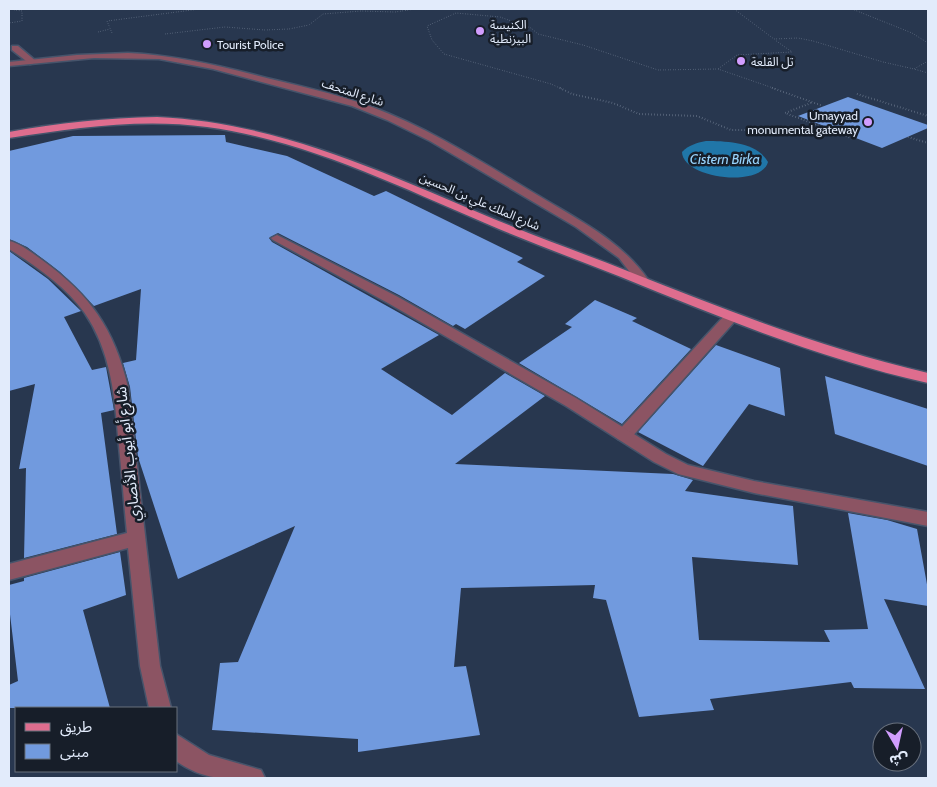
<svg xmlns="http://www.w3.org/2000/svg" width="937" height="787" viewBox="0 0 937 787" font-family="Cabin,'Noto Sans Arabic',sans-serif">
  <rect width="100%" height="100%" fill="#28374f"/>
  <path fill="#2076a8" d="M 706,141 C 726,141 757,142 768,162 C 761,188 683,179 682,152 C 689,145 696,143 706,141 Z"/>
  <g fill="#719ade">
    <path d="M 848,97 L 928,125 L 928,128 L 882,148 L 798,116 Z"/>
    <path d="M 225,135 L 226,142 L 287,156 L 374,196 L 386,191 L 523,258 L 517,262 L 545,276 L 465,329 L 456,324 L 453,326 L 399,295 L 278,233 L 269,238 L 272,242 L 439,335 L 381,369 L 452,415 L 505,373 L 545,396 L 455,464 L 673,474 L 693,480 L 685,491 L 793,506 L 798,565 L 692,557 L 699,640 L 830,642 L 824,630 L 868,629 L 848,513 L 887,520 L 917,529 L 928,590 L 928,606 L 884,599 L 925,689 L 854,688 L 851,682 L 710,699 L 714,710 L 639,717 L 606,600 L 593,598 L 595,585 L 461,588 L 454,667 L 466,666 L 480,735 L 358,752 L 358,739 L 212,730 L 220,663 L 238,662 L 295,526 L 178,579 L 138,457 L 130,387 L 123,363 L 136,360 L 141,289 L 94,306 L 60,272 L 27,247 L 9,239 L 9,151 L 73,136 Z"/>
    <path d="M 9,251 L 48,279 L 81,311 L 64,317 L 92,370 L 106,367 L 114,410 L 101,413 L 117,534 L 24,558 L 26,468 L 19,469 L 35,384 L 9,391 Z"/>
    <path d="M 595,300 L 637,318 L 632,321 L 691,349 L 622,424 L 519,363 L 572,327 L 565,324 Z"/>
    <path d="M 716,345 L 780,368 L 785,416 L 749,404 L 703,466 L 638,432 Z"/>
    <path d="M 825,376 L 928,409 L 928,466 L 835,434 Z"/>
    <path d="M 120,552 L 126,595 L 83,610 L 110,708 L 9,708 L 9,685 L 18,681 L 9,606 L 9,585 L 24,581 L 24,578 Z"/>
  </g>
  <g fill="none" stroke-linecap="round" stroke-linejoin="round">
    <g stroke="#46546b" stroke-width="3">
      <g id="lane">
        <path d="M 12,46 L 18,46 L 37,62 L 30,64 L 12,50 Z"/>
        <path d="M 730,314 L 737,318 L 735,321 L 630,439 L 624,441 L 618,439 L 616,435 L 618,431 L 725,315 Z"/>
      </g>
    </g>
    <g stroke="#46546b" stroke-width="3">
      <g id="street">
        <path d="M 128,53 C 172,55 213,64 255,75 C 294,85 334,93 372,107 C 431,129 485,164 539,196 C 580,221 622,241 649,281 L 647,284 L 639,284 L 619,258 L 576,227 L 430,141 L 387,120 L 352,106 L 213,69 L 159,59 L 94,58 L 9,66 L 9,62 L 77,55 Z"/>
        <path d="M 277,235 L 398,297 L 576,398 L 666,454 L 688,465 L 754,481 L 928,512 L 928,526 L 754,493 L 678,474 L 654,462 L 566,406 L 388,303 L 273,240 L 271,238 Z"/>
        <path d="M 9,241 C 20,243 32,253 42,260 C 90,295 114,328 128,387 L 160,666 L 171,708 L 149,708 L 140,666 L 128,548 L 9,580 L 9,564 L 127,533 C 124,504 122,475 119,446 C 115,400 112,352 84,312 C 65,286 36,266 9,249 Z"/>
        <path d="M 176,734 L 209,755 L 261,770 L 265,778 C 228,778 208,783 176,761 Z"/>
      </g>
    </g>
    <g stroke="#46546b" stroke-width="3">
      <path id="primary" d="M 157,117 C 286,123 394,178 511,226 C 550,242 590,256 630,272 C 728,311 825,349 928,373 L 928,383 C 822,359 721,318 621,277 C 581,261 539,246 499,229 C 404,189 310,141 207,127 C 140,118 75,128 9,138 L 9,132 C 58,123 107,118 157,117 Z"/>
    </g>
    <g stroke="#79869a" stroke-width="1" stroke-dasharray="0.5 2" stroke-linecap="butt">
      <path d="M 9,9 L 22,11 L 22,21 L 9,23"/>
      <path d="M 734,9 L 774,39 L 798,38 L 813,41 L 883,62 L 914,69"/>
      <path d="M 852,9 L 912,33 L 928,43"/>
      <path d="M 98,32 L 110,29"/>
      <path d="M 112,33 L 107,21 L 200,9"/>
      <path d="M 165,34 L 225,27 L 265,30 L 289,29 L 309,25 L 323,14 L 361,11 L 395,12 L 415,9"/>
      <path d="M 928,61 L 914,69 L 928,73"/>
      <path d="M 718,69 L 737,55 L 792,52 L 775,40"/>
      <path d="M 562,89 L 551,84 L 444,54 L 432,40 L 427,26 L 456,13 L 500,17 L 531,28 L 538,34 L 583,45 L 658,70 L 718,69 L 776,89"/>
    </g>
    <g stroke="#79869a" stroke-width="2" stroke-dasharray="0.5 2.5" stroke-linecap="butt">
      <path d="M 560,88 L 572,94 L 613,103 L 639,114 L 697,116 L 731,130 L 747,130"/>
      <path d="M 772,88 L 823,106"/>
      <path d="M 857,94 L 928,116"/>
      <path d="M 811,103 L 785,113 L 854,139"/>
      <path d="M 908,137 L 928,143"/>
    </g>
    <use href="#lane" fill="#8c5463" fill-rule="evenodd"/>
    <use href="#street" fill="#8c5463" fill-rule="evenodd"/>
    <use href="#primary" fill="#de6d8e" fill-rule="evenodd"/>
  </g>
  <g fill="#d19dfe" stroke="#171e29" stroke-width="2">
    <circle cx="480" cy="31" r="5"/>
    <circle cx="207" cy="44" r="5"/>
    <circle cx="741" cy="61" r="5"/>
    <circle cx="868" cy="122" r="5"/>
  </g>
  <g text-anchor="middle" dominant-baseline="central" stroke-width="5" stroke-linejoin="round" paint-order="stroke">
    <g font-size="12" fill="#e2ebfb" stroke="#171e29" text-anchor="start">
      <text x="490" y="24">الكنيسة<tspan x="490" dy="14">البيزنطية</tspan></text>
      <text x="217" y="44">Tourist Police</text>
      <text x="751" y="61">تل القلعة</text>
      <text x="858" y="115" text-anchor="end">Umayyad<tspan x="858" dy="14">monumental gateway</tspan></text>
    </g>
    <g font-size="12" fill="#e2ebfb" stroke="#171e29">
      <text transform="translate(353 92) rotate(18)">شارع المتحف</text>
      <text transform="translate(480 201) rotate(23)">شارع الملك علي بن الحسين</text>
    </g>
    <g font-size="14" font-style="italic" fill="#98d4fd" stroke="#171e29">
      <text x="725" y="159">Cistern Birka</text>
    </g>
    <g font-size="15" fill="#e2ebfb" stroke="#171e29">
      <text transform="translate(128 454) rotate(-96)">شارع أبو أيوب الأنصاري</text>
    </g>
  </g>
  <rect width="937" height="787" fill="none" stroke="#e2ebfb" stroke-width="20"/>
  <rect x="15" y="707" width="162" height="65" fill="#171e29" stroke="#68707d"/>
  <rect x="25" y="723" width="25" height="8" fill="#de6d8e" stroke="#68707d"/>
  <text x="60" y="732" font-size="15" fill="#e2ebfb">طريق</text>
  <rect x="25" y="744" width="25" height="15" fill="#719ade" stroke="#68707d"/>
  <text x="60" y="757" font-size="15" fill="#e2ebfb">مبنى</text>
  <g transform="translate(897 747) rotate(171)"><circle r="24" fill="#171e29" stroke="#68707d"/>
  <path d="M0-4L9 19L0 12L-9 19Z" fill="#d19dfe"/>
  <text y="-8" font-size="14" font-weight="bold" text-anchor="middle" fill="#e2ebfb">ش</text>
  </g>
</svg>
